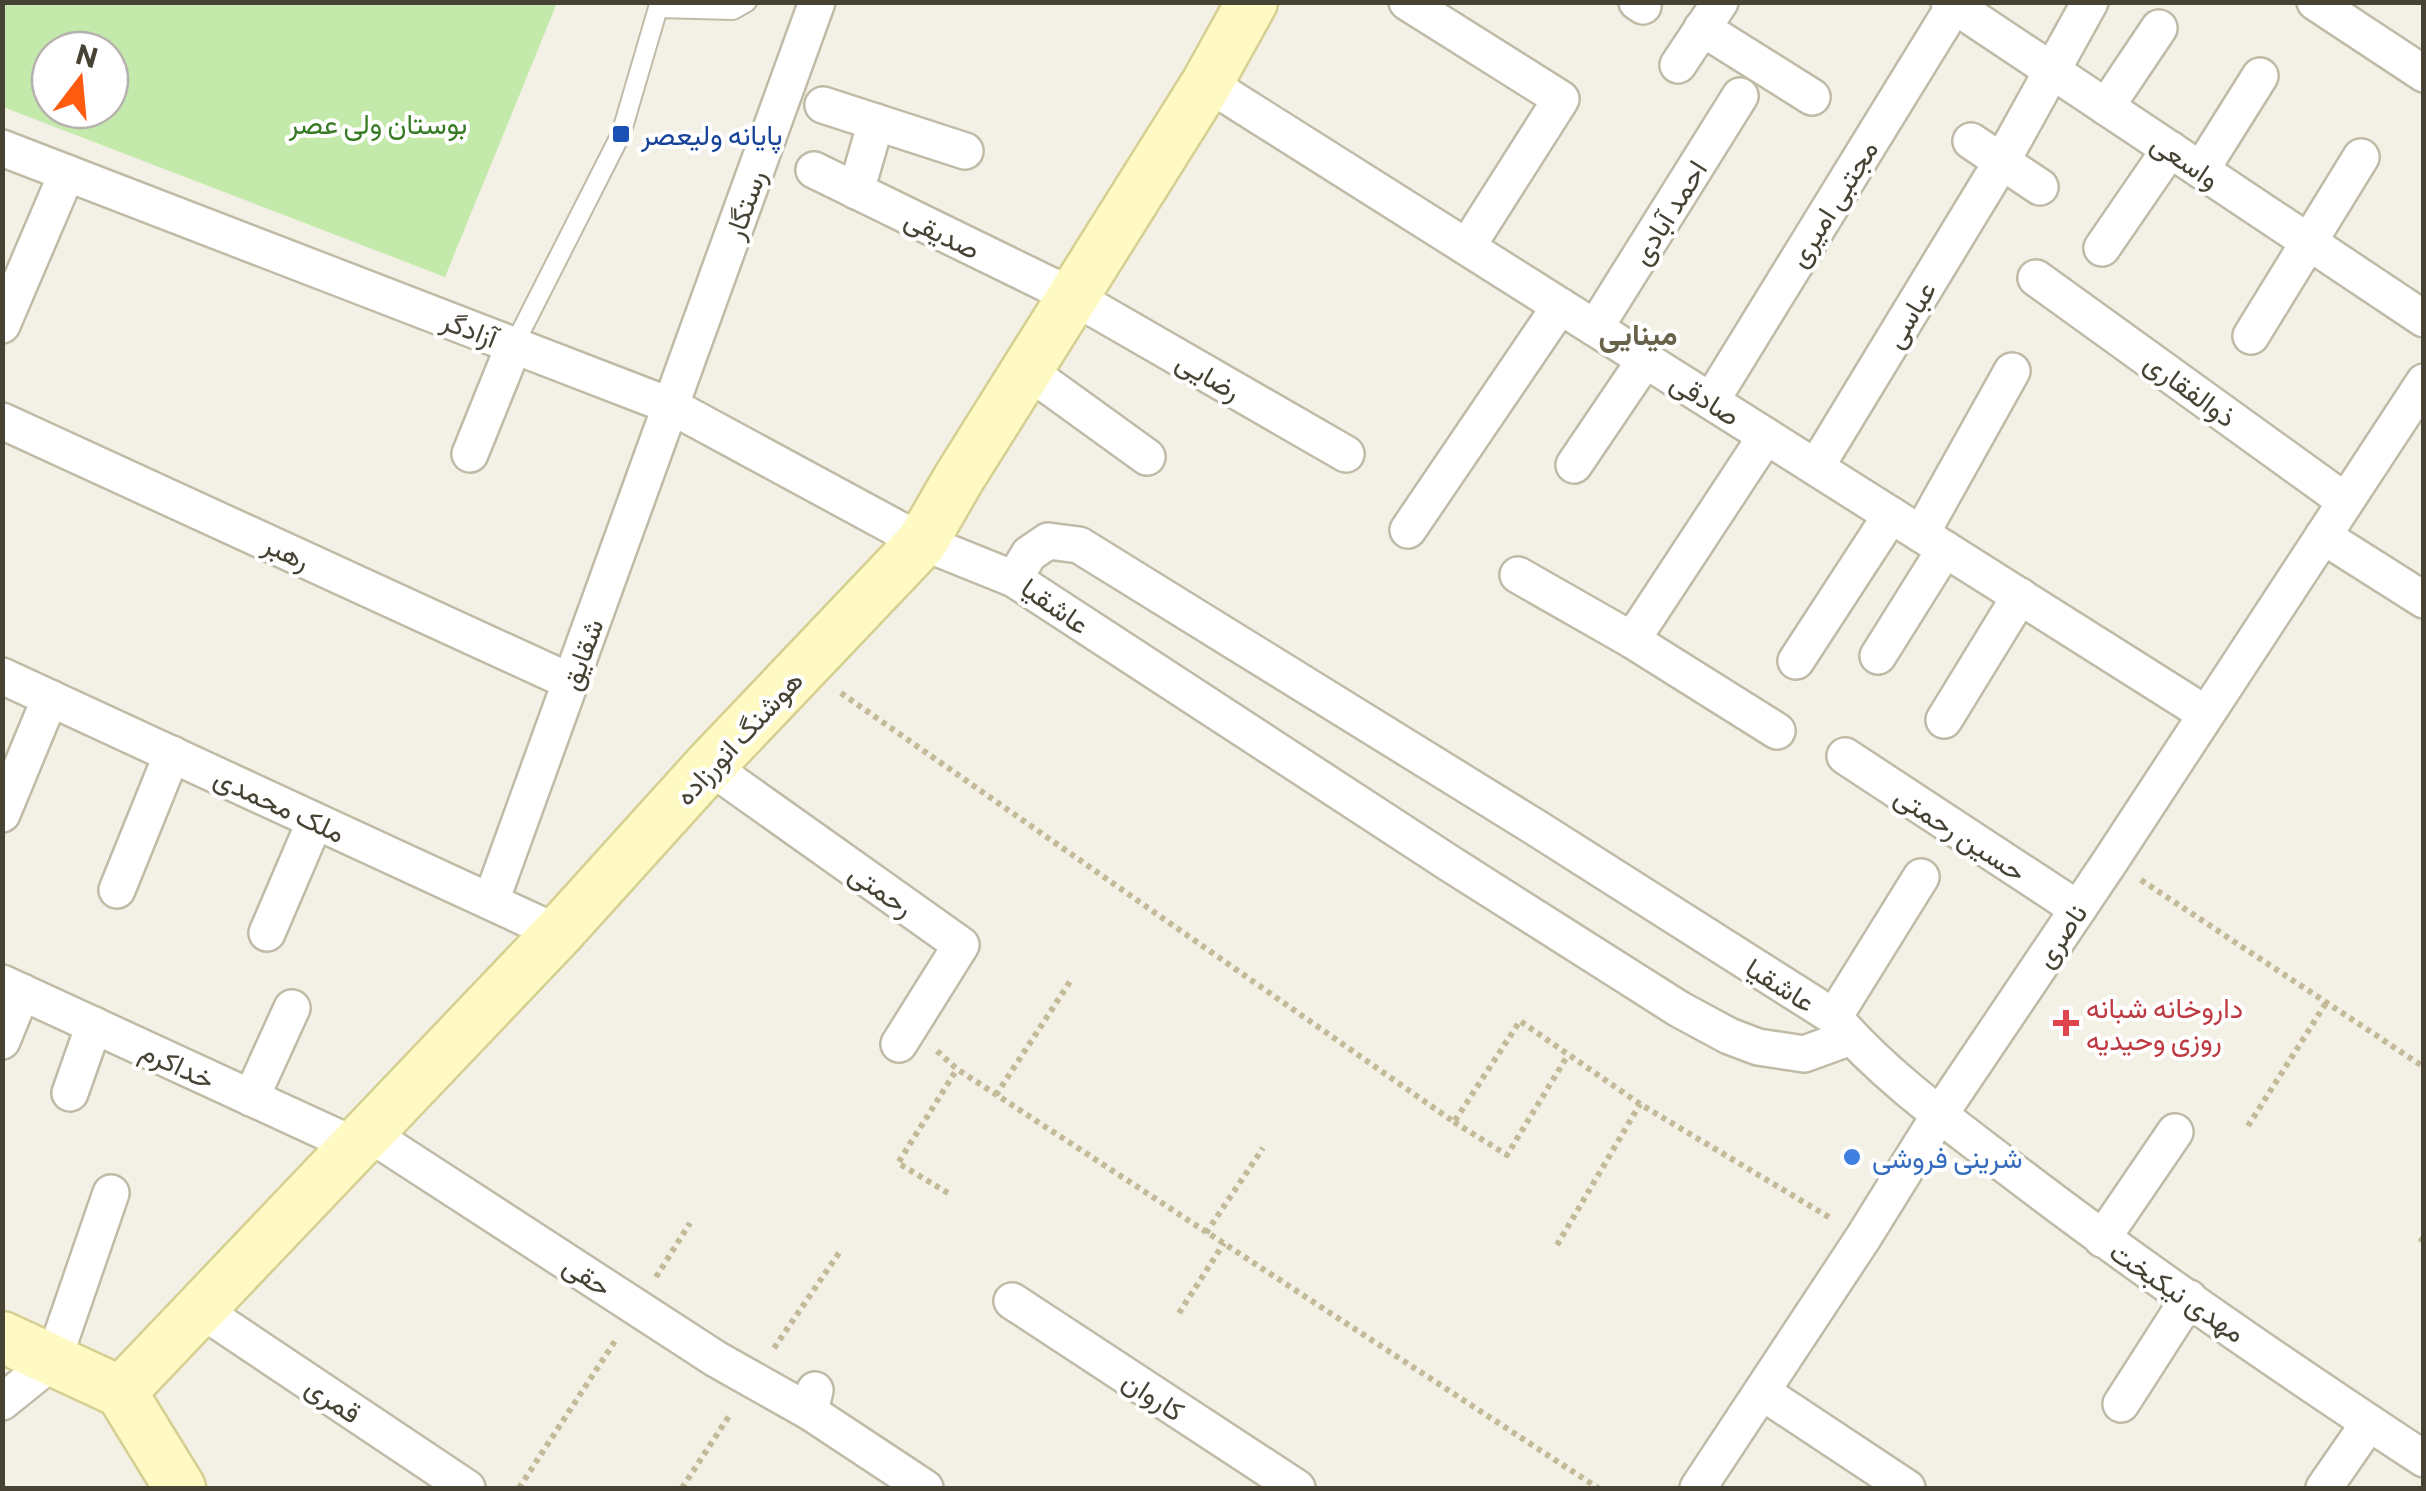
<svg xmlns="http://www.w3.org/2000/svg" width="2426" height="1491" viewBox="0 0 2426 1491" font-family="Commissioner,Vazirmatn,sans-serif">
  <rect width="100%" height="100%" fill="#f3f1e5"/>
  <path fill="#c4eaab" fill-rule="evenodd" d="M 2,3 L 3,2 L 557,3 L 445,277 L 3,107 ZM 50,50 L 110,50 L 110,110 L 50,110 Z"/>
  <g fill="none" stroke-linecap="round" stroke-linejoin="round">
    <g stroke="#bfbba7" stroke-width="22">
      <path id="service" d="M 514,345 L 621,134 L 658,8 L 733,10 L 747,2"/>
    </g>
    <g stroke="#bfbba7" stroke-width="40">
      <g id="minor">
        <path d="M 1407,2 L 1561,99 L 1467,247"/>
        <path d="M 1637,2 L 1643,6"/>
        <path d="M 1949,2 L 2424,319"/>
        <path d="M 2315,2 L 2424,74"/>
        <path d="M 1702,28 L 1812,97"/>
        <path d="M 1678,65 L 1720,2"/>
        <path d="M 1207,83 L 2206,714"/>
        <path d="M 823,105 L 965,151"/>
        <path d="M 2106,107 L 2159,28"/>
        <path d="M 1971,141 L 2040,187"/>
        <path d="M 2,148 L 671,406 L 922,542 L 1014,579 L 1449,863 L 1679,1009 L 1729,1036 L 1758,1047 L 1804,1054 L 1851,1037"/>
        <path d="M 814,170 L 1072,296 L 1346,454"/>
        <path d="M 2201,170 L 2260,76"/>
        <path d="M 856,191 L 876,122"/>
        <path d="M 2102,248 L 2170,149"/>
        <path d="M 2036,278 L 2345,501"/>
        <path d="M 2,325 L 67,173"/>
        <path d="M 1595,328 L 1740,96"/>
        <path d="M 2251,336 L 2361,157"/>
        <path d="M 1028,371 L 1147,457"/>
        <path d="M 1711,401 L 1954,6"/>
        <path d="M 2,421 L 571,682"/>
        <path d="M 470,454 L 514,345"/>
        <path d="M 1574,465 L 1645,360"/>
        <path d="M 1816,467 L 2002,161 L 2090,2"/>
        <path d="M 1408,530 L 1560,306"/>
        <path d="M 1921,534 L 2012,371"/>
        <path d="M 2323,536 L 2424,600"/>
        <path d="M 1518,575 L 1632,640 L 1777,731"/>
        <path d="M 1014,579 L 1029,554 L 1048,541 L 1079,545 L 1538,829 L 1834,1017 C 1885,1077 1952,1124 2013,1171 C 2145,1272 2284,1367 2424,1459"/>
        <path d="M 1632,640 L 1766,436"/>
        <path d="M 1878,656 L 1945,549"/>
        <path d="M 1796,661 L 1891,515"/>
        <path d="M 2,676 L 558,933"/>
        <path d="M 1944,720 L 2020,596"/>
        <path d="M 1845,756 L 2078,909"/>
        <path d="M 709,766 L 961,945 L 899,1044"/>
        <path d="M 2,814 L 50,698"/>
        <path d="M 117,890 L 172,754"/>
        <path d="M 491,901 L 817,2"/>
        <path d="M 267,933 L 315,821"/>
        <path d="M 2,983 L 354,1145"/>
        <path d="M 1834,1017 L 1921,877"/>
        <path d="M 2,1041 L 22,992"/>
        <path d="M 70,1093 L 94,1025"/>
        <path d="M 251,1098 L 292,1008"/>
        <path d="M 368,1133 L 716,1359 L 810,1412"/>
        <path d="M 2102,1239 L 2175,1132"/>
        <path d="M 1012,1301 L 1297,1488"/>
        <path d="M 201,1310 L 467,1488"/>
        <path d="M 815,1390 L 810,1412 L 925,1488"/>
        <path d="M 1762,1392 L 1907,1488"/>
        <path d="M 2,1402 L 53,1361 L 111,1193"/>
        <path d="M 2121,1404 L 2189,1298"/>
        <path d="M 1698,1488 L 1863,1238 L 1940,1114 L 2111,860 L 2424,382"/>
        <path d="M 2324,1488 L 2369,1423"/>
      </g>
    </g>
    <g stroke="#d6cf92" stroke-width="55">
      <g id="secondary">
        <path d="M 2,1337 L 121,1392 L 180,1488"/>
        <path d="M 121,1392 L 558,933 L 709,766 L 922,542 L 959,478 L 1207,83 L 1252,2"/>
      </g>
    </g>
    <g stroke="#c2ba98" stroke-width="6" stroke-dasharray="5 5" stroke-linecap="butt">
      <path d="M 841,693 L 1454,1122 L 1520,1021 L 1640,1104 L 1832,1219"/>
      <path d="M 2141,880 L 2424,1067"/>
      <path d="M 937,1051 L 957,1069 L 1598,1488"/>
      <path d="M 996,1095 L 1071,980"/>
      <path d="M 1454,1122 L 1507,1155 L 1568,1055"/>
      <path d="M 2248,1126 L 2326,1003"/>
      <path d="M 948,1193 L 898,1163 L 957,1069"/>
      <path d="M 1206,1233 L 1263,1148"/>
      <path d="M 2420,1242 L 2424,1237"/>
      <path d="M 1557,1245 L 1640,1104"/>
      <path d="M 656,1277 L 690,1223"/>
      <path d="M 1179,1313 L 1224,1243"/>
      <path d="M 774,1348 L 841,1250"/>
      <path d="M 519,1488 L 617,1338"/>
      <path d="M 682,1488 L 731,1413"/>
    </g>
    <use href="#service" stroke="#fff" stroke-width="18"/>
    <use href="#minor" stroke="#fff" stroke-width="35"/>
    <use href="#secondary" stroke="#fffac3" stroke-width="50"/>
  </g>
  <rect fill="#1a4fb4" stroke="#fff" stroke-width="4" x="611" y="124" width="20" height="20" rx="5"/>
  <path fill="#e0444e" stroke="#fff" stroke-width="4" d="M2061 1008h10v10h10v10h-10v10h-10v-10h-10v-10h10z"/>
  <circle fill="#3f7fe0" stroke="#fff" stroke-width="4" cx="1852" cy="1157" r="10"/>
  <g text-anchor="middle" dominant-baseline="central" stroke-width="8" stroke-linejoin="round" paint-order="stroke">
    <g font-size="28" fill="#377b25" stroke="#fff">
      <text x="378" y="123">بوستان ولی عصر</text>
    </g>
    <g font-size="28" fill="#164399" stroke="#fff" text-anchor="start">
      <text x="641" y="134">پایانه ولیعصر</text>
    </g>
    <g font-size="28" fill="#464234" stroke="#fff">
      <text transform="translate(2186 160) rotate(34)">واسعی</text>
      <text transform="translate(1832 203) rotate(-58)">مجتبی امیری</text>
      <text transform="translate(744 204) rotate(-70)">رستگار</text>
      <text transform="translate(1668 212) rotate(-58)">احمد آبادی</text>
      <text transform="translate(943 233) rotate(26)">صدیقی</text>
      <text transform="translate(1909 314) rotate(-59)">عباسی</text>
      <text transform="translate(470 328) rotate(21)">آزادگر</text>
      <text transform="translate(1209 375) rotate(30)">رضایی</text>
      <text transform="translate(2191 389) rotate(36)">ذوالفقاری</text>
      <text transform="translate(1706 398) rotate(32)">صادقی</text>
      <text transform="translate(287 551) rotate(25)">رهبر</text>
      <text transform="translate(1056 605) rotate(35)">عاشقیا</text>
      <text transform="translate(581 654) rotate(-70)">شقایق</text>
      <text transform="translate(738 737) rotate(-47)">هوشنگ انورزاده</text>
      <text transform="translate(280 804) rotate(25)">ملک محمدی</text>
      <text transform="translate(1961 833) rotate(33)">حسین رحمتی</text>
      <text transform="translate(882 889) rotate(35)">رحمتی</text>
      <text transform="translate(2060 935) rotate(-56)">ناصری</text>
      <text transform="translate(1781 984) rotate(32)">عاشقیا</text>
      <text transform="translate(178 1064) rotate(25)">خداکرم</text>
      <text transform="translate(588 1275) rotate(33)">حقی</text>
      <text transform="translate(2178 1291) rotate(34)">مهدی نیکبخت</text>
      <text transform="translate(1154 1395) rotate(33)">کاروان</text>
      <text transform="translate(334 1399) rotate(34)">قمری</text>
    </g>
    <g font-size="28" fill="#be3a42" stroke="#fff" text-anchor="start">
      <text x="2086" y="1007">داروخانه شبانه<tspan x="2086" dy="32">روزی وحیدیه</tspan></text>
    </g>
    <g font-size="28" fill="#366cbe" stroke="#fff" text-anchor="start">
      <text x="1872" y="1157">شرینی فروشی</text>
    </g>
    <g font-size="30" font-weight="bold" fill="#69624b" stroke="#fff">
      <text x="1638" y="332">مینایی</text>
    </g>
  </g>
  <rect width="2426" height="1491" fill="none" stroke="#464234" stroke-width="10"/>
  <g transform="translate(80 80) rotate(16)"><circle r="48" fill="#ffffff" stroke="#b5b3ae" stroke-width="2.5"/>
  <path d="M0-8L18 38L0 25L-18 38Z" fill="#ff5b10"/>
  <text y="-15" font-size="28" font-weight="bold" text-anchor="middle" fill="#464234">N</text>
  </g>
</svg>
